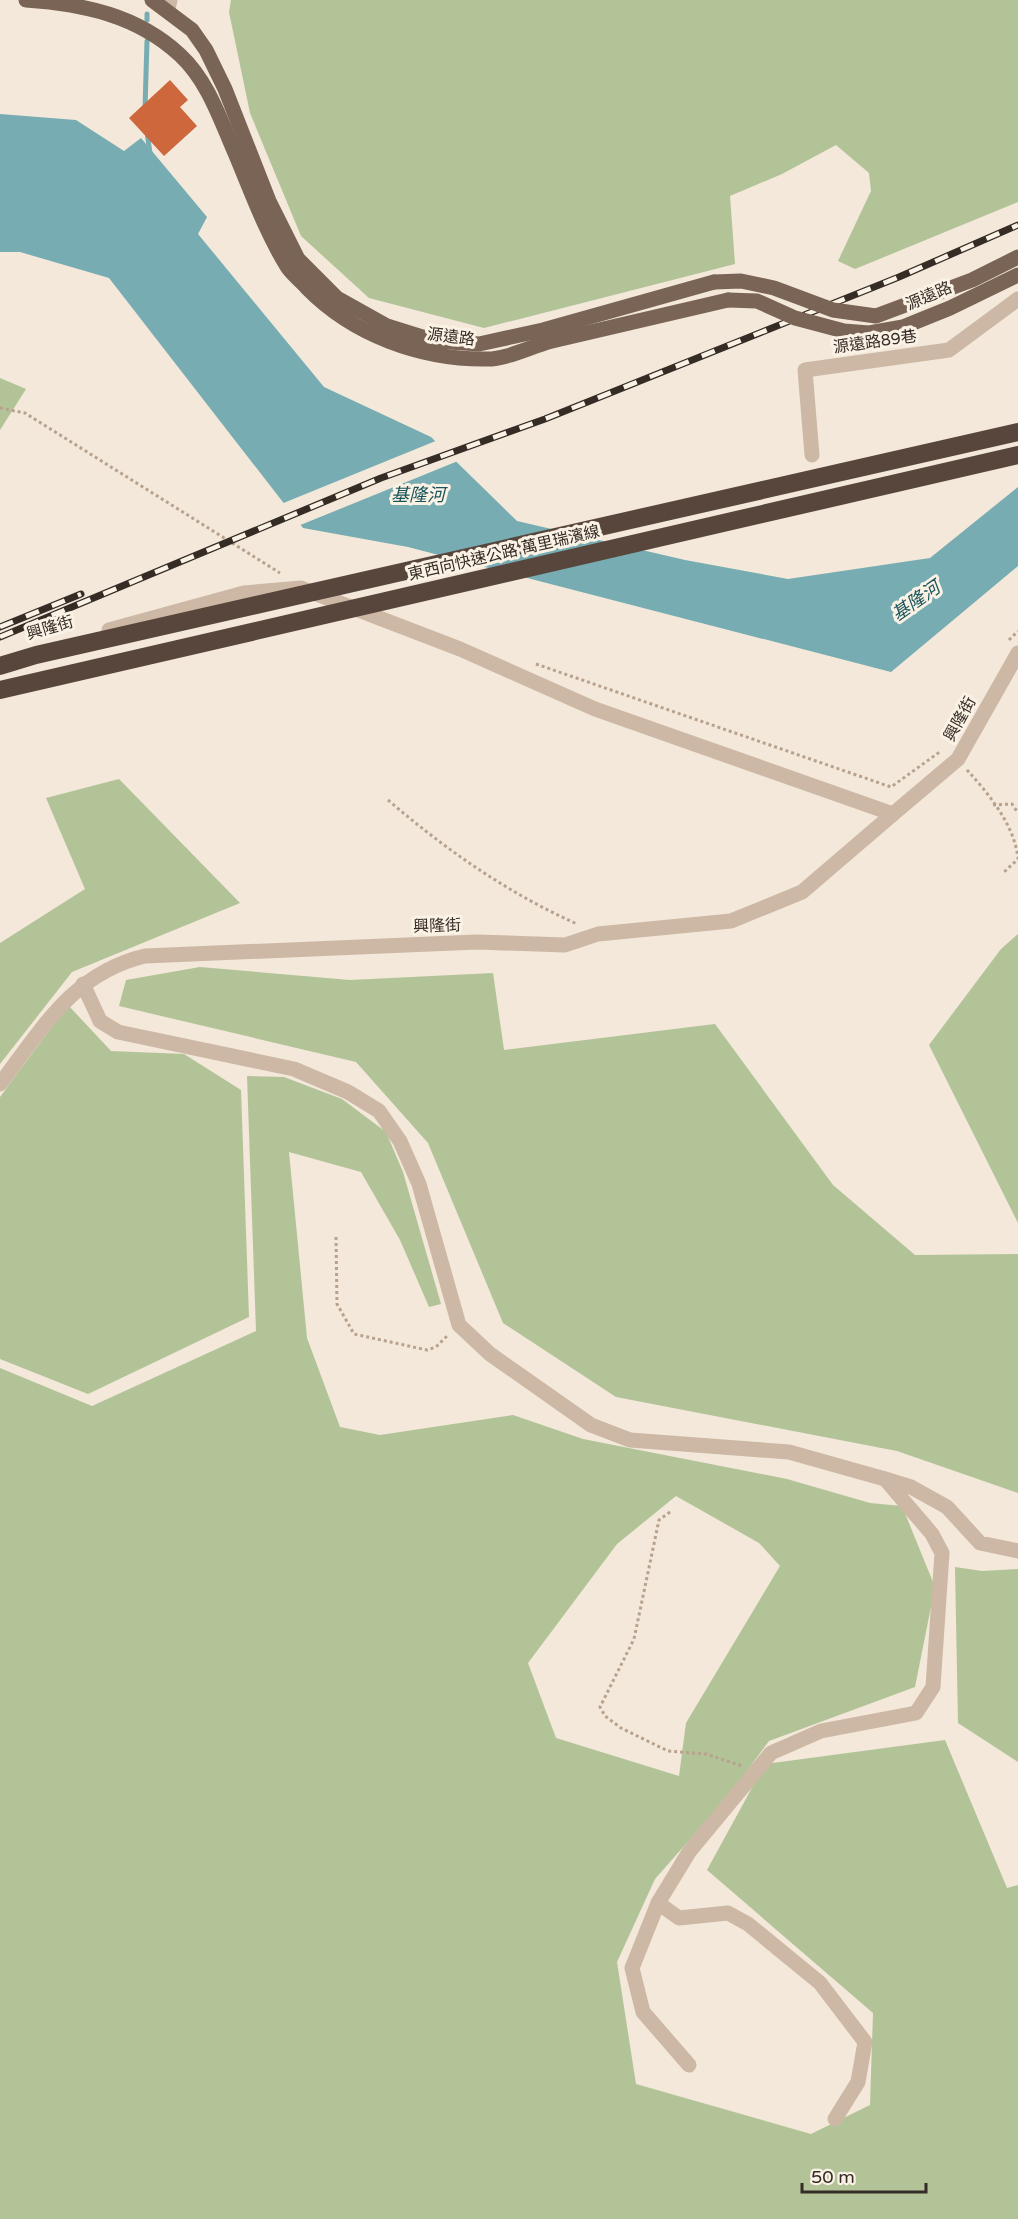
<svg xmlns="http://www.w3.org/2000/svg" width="1018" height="2219" viewBox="0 0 1018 2219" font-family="'Varela Round','Noto Sans TC',sans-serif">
  <rect width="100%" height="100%" fill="#f3e8d9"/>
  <g fill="#b2c398" fill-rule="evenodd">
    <path d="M 231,0 L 1018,0 L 1018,202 L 855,269 L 838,261 L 871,191 L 869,173 L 836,145 L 782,174 L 730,196 L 735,264 L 484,328 L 369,298 L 301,236 L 250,113 L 229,12 Z"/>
    <path d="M 0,378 L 26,389 L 0,430 Z"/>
    <path d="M 119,779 L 240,903 L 72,972 L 0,1064 L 0,943 L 85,889 L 46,798 Z"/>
    <path d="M 1018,934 L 1018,1223 L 929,1045 L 1001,949 Z"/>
    <path d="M 200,967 L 350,980 L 493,973 L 504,1050 L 715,1024 L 833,1185 L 915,1255 L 1018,1254 L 1018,1493 L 897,1451 L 616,1397 L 503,1323 L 428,1143 L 356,1062 L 119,1006 L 126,980 Z"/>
    <path d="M 68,1005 L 111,1051 L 184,1054 L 241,1090 L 249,1317 L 88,1394 L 0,1359 L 0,1097 Z"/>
    <path d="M 247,1076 L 284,1077 L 342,1099 L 386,1132 L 403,1172 L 441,1304 L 429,1307 L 400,1240 L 361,1172 L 289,1152 L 307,1338 L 340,1427 L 380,1435 L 513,1415 L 583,1439 L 787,1479 L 870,1503 L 902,1506 L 935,1587 L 915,1687 L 769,1741 L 729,1795 L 655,1879 L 617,1962 L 636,2084 L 811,2134 L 870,2105 L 873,2013 L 707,1870 L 765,1764 L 945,1740 L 1007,1888 L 1018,1885 L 1018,2219 L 0,2219 L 0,1368 L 92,1406 L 256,1331 ZM 676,1496 L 759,1543 L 780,1566 L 686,1723 L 679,1776 L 556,1738 L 528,1663 L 617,1544 Z"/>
    <path d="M 955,1567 L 982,1571 L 1018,1569 L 1018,1762 L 958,1723 Z"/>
  </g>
  <path fill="#76acb2" d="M 0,114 L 76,120 L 124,151 L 141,138 L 207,217 L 198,234 L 324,387 L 431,437 L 517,521 L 685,560 L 788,579 L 930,558 L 1018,487 L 1018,566 L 891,672 L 408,547 L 303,528 L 109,278 L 20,252 L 0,252 Z"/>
  <path fill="#f3e8d9" d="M 438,440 L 458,461 L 298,526 L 281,504 Z"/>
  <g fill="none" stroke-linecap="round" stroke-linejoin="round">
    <g stroke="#76acb2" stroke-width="5">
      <path d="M 147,20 L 147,14"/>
      <path d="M 145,108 L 147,41"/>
      <path d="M 147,132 L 150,153"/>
    </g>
  </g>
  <path fill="#ce673b" d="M 170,80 L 188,100 L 180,107 L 197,126 L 164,156 L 129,118 Z"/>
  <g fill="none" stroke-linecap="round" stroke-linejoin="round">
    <g stroke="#b8a28e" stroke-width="3" stroke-dasharray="3 3" stroke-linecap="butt">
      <path d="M 0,408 L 25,413 L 280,573"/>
      <path d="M 1009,640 L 1018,631"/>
      <path d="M 536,664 L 891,787 L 941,751"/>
      <path d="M 967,770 C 989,794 1015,826 1018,859 L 1003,873"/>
      <path d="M 388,800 C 446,850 508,893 577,924"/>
      <path d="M 993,805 L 1012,804 L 1018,813"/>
      <path d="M 336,1237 L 337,1304 L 354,1334 L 427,1350 L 436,1347 L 448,1335"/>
      <path d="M 670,1512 L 659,1520 L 634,1639 L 600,1707 L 605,1716 L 621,1728 L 668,1751 L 706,1754 L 742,1766"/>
    </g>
    <g stroke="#ccb8a4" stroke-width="15">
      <path d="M 168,9 L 170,0"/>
      <path d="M 812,455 L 805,370 L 949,350 L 1018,299"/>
      <path d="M 109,630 L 244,593 L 301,588 L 460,649 L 595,709 L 893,814 L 958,759 L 1018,653"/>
      <path d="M 83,984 L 100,1021 L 118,1032 L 294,1069 L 348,1092 L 379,1111 L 400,1141 L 419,1184 L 459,1325 L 490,1354 L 591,1425 L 630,1440 L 789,1452 L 885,1479 L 911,1487 L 947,1507 L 980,1543 L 1018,1551"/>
      <path d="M 0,1084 C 42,1029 73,973 145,956 L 477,942 L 565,945 L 598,934 L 731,921 L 802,892 L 893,814"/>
      <path d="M 658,1903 L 679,1918 L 728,1913 L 748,1924 L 820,1983 L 865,2042 L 858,2082 L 835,2119"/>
      <path d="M 689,2065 L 643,2012 L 632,1968 L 658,1903 L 689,1852 L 771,1753 L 821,1731 L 916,1713 L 933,1687 L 942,1553 L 932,1534 L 885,1479"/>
    </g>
    <g stroke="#796456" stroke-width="15">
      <path d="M 26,0 C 83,4 137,15 180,55 C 208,81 220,119 235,153 C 251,191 266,233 288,268 C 293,275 301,281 307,288 C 353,335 421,360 487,359 C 508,359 532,346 552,341 C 611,327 670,313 728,300"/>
      <path d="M 152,0 L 192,30 L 206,50 L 225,89 L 269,201 L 298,259 L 337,298 L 387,326 L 435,341 L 479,344 L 543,330 L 714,282"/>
    </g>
    <g stroke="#362c26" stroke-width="7">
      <g id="rail">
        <path d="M 0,627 L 81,594"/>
        <path d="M 0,637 L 381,478 L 545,419 L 899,277 L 1018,225"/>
      </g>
    </g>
    <use href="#rail" stroke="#faf2e5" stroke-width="4.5" stroke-dasharray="14" stroke-linecap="butt"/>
    <g stroke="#796456" stroke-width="15">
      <path d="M 714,282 L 741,281 L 774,288 L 833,310 L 876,316 L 972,280 L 1018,257"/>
      <path d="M 728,300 L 757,301 L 795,318 L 844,331 L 869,333 L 903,327 L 950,308 L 1018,275"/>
    </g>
    <g stroke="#58463c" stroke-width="18">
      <path d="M 0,666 L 36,655 L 1018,432"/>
      <path d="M 0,690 L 1018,455"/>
    </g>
  </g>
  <g text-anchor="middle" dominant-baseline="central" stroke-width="6" stroke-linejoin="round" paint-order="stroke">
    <g font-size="16" fill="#362c26" stroke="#faf2e5">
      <text transform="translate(929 296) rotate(-23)">源遠路</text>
      <text transform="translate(451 337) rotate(7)">源遠路</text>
      <text transform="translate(875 342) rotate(-8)">源遠路89巷</text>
      <text transform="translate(504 553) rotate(-13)">東西向快速公路 萬里瑞濱線</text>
      <text transform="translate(50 628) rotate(-16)">興隆街</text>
      <text transform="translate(960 719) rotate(-61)">興隆街</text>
      <text transform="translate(437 926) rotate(-2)">興隆街</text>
    </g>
    <g font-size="18" font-style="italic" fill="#19535a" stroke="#faf2e5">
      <text x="418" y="495">基隆河</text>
      <text transform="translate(916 601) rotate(-35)">基隆河</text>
    </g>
  </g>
  <path d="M802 2183v9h124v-9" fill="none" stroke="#362c26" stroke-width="3"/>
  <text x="811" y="2183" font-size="18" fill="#362c26" stroke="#faf2e5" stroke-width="4.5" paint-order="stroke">50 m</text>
</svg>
